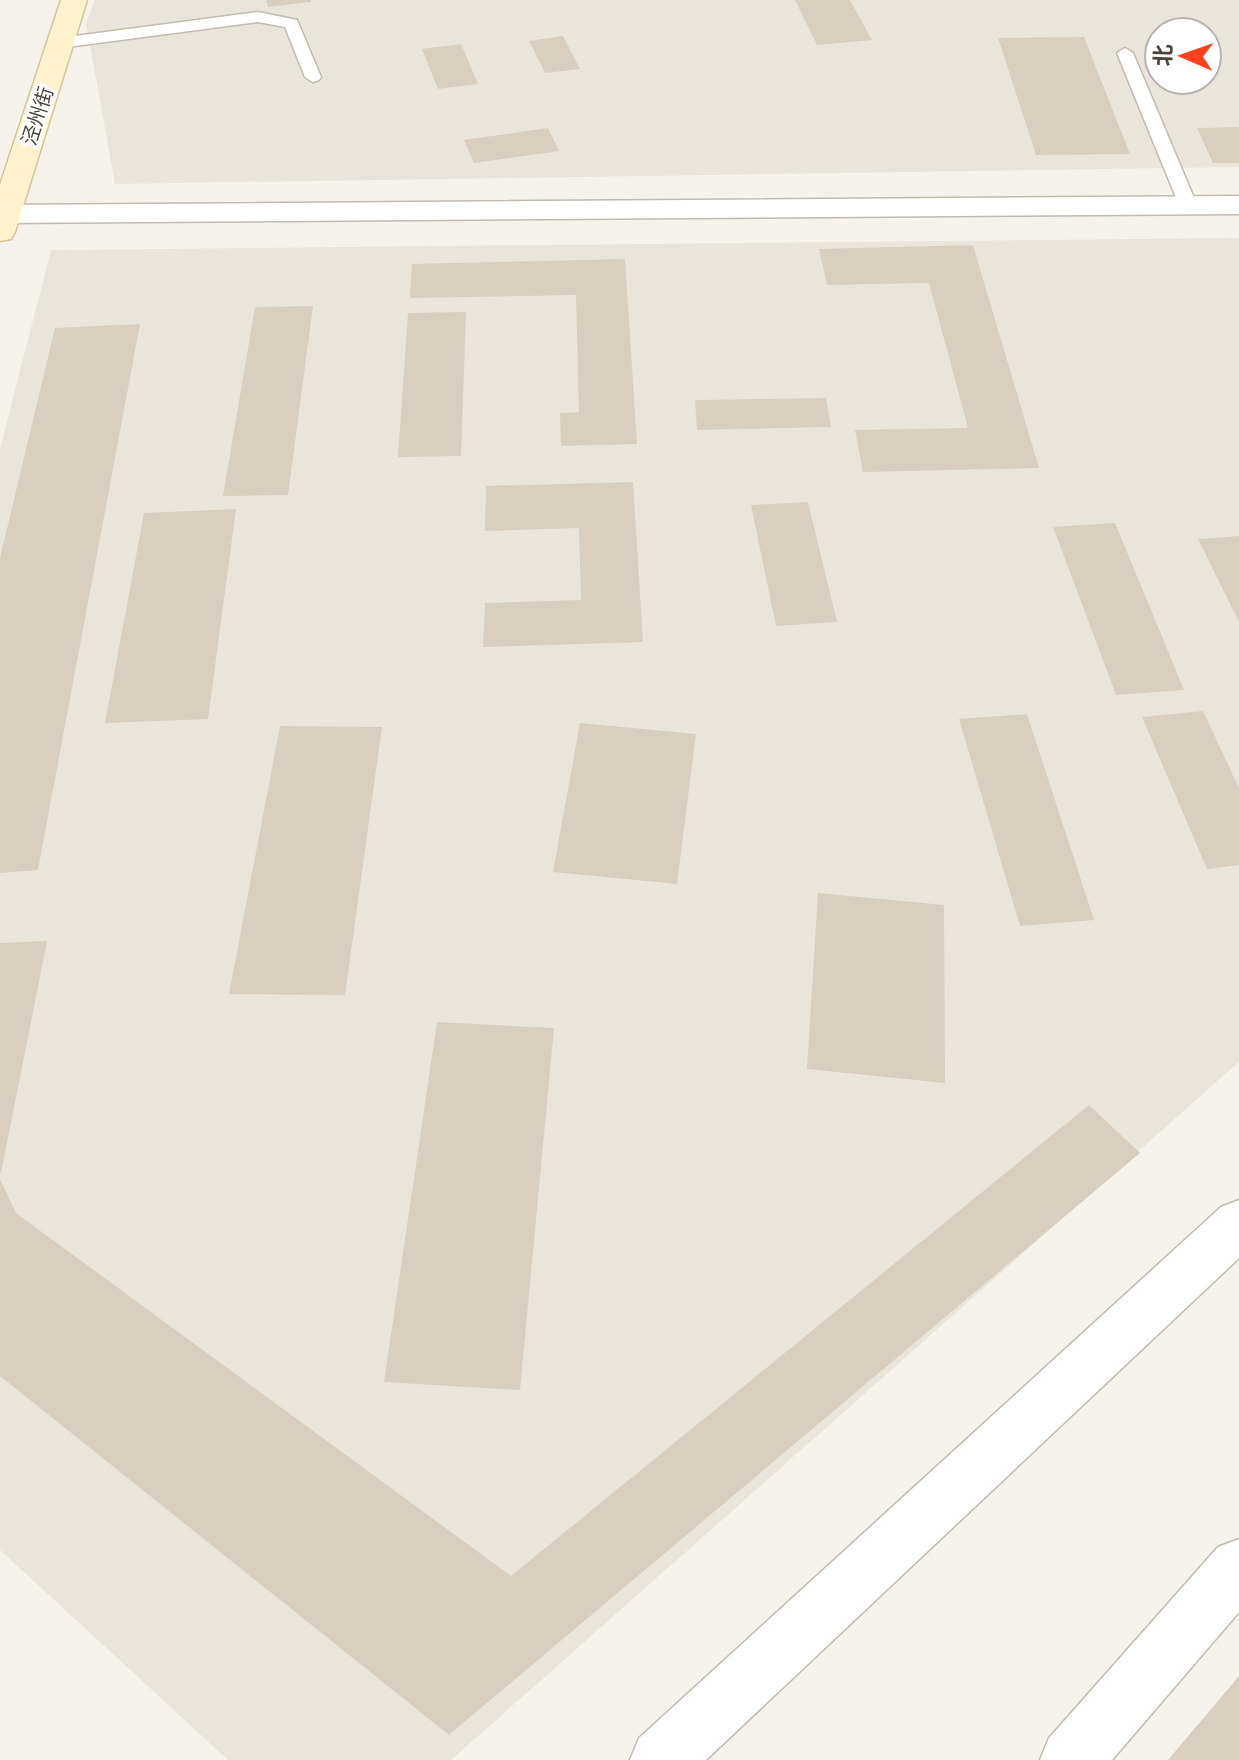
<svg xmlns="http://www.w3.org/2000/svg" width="1239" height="1760" viewBox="0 0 1239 1760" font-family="Manrope,'Noto Sans SC',sans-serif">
  <rect width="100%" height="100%" fill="#f6f3ec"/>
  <g fill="#eae5da" fill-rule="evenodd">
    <path d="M 95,0 L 1239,0 L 1239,167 L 115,184 L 86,23 ZM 1159,32 L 1207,32 L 1207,80 L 1159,80 Z"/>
    <path d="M 1239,238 L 1239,1062 L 451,1760 L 228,1760 L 0,1550 L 0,449 L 51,250 Z"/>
  </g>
  <g fill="#d8cfc1">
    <path d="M 266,0 L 311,0 L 311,2 L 268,7 Z"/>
    <path d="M 795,0 L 850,0 L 872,40 L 817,45 Z"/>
    <path d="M 563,36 L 580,69 L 545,73 L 529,41 Z"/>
    <path d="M 1084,37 L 1130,154 L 1036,155 L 998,38 Z"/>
    <path d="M 461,44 L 478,84 L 438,89 L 422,49 Z"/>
    <path d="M 1239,127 L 1239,163 L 1213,163 L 1197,128 Z"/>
    <path d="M 548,128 L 559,151 L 474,163 L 464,140 Z"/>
    <path d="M 973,245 L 1039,468 L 863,472 L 855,430 L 968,428 L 929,283 L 827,285 L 819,249 Z"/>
    <path d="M 625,259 L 637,444 L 561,446 L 560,413 L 579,412 L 576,295 L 410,298 L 412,264 Z"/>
    <path d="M 313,306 L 288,495 L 223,496 L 255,307 Z"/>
    <path d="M 466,312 L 461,456 L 398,457 L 408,313 Z"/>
    <path d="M 140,324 L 38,870 L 0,873 L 0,558 L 55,328 Z"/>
    <path d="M 826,398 L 831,427 L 697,430 L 695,400 Z"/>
    <path d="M 633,482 L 643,642 L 483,647 L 485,603 L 581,600 L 579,528 L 485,531 L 486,486 Z"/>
    <path d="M 808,502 L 837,622 L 776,626 L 751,505 Z"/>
    <path d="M 236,509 L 208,719 L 105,723 L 144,513 Z"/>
    <path d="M 1115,523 L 1184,690 L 1116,695 L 1053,527 Z"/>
    <path d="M 1239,536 L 1239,622 L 1198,539 Z"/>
    <path d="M 1203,711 L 1239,788 L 1239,865 L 1207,869 L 1142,717 Z"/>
    <path d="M 1027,714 L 1094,920 L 1020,926 L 959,719 Z"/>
    <path d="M 580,723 L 696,734 L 677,884 L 553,872 Z"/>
    <path d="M 280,726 L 382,727 L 345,995 L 229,994 Z"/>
    <path d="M 818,893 L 944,905 L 945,1083 L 807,1069 Z"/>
    <path d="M 47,941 L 1,1173 L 0,1173 L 0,943 Z"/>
    <path d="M 437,1022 L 554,1028 L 520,1390 L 384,1382 Z"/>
    <path d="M 1089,1105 L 1140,1153 L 449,1735 L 0,1376 L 0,1179 L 16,1213 L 511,1576 Z"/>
    <path d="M 1239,1676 L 1239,1760 L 1168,1760 Z"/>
  </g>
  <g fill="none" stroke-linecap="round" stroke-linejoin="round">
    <g stroke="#c2bbae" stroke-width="3">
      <g id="service">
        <path d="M 258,12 L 297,20 L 321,77 L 319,80 L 313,82 L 305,77 L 285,27 L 258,22 L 60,48 L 52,43 L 60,38 Z"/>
        <path d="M 1125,48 L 1133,53 L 1197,205 L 1194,209 L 1188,210 L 1179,205 L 1117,53 Z"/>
      </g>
    </g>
    <g stroke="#c2bbae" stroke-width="3">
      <path id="minor" d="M 1239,1539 L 1239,1612 L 1112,1760 L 1040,1760 L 1049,1738 L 1218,1547 Z"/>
    </g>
    <g stroke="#c2bbae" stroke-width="3">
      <g id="tertiary">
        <path d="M 1239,196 L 1239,214 L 0,223 L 0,205 Z"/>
        <path d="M 1239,1200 L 1239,1258 L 706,1760 L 630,1760 L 639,1738 L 1221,1207 Z"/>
      </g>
    </g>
    <g stroke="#d6c79b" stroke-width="3">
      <path id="secondary" d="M 61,0 L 87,0 L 15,232 L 11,239 L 0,241 L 0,185 Z"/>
    </g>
    <use href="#service" fill="#fff" fill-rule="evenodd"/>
    <use href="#minor" fill="#fff" fill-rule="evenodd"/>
    <use href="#tertiary" fill="#fff" fill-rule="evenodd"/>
    <use href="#secondary" fill="#fff3cd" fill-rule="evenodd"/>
  </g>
  <g text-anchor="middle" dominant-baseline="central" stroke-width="7" stroke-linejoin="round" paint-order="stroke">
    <g font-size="20" fill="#4b4439" stroke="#fff">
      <text transform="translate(37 116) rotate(-72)">泾州街</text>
    </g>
  </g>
  <g transform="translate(1183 56) rotate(272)"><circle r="38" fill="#ffffff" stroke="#b7b4b0" stroke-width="2"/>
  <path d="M0-6L14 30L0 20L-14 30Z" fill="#fc3f1d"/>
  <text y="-12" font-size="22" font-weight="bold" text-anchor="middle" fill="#4b4439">北</text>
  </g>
</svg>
